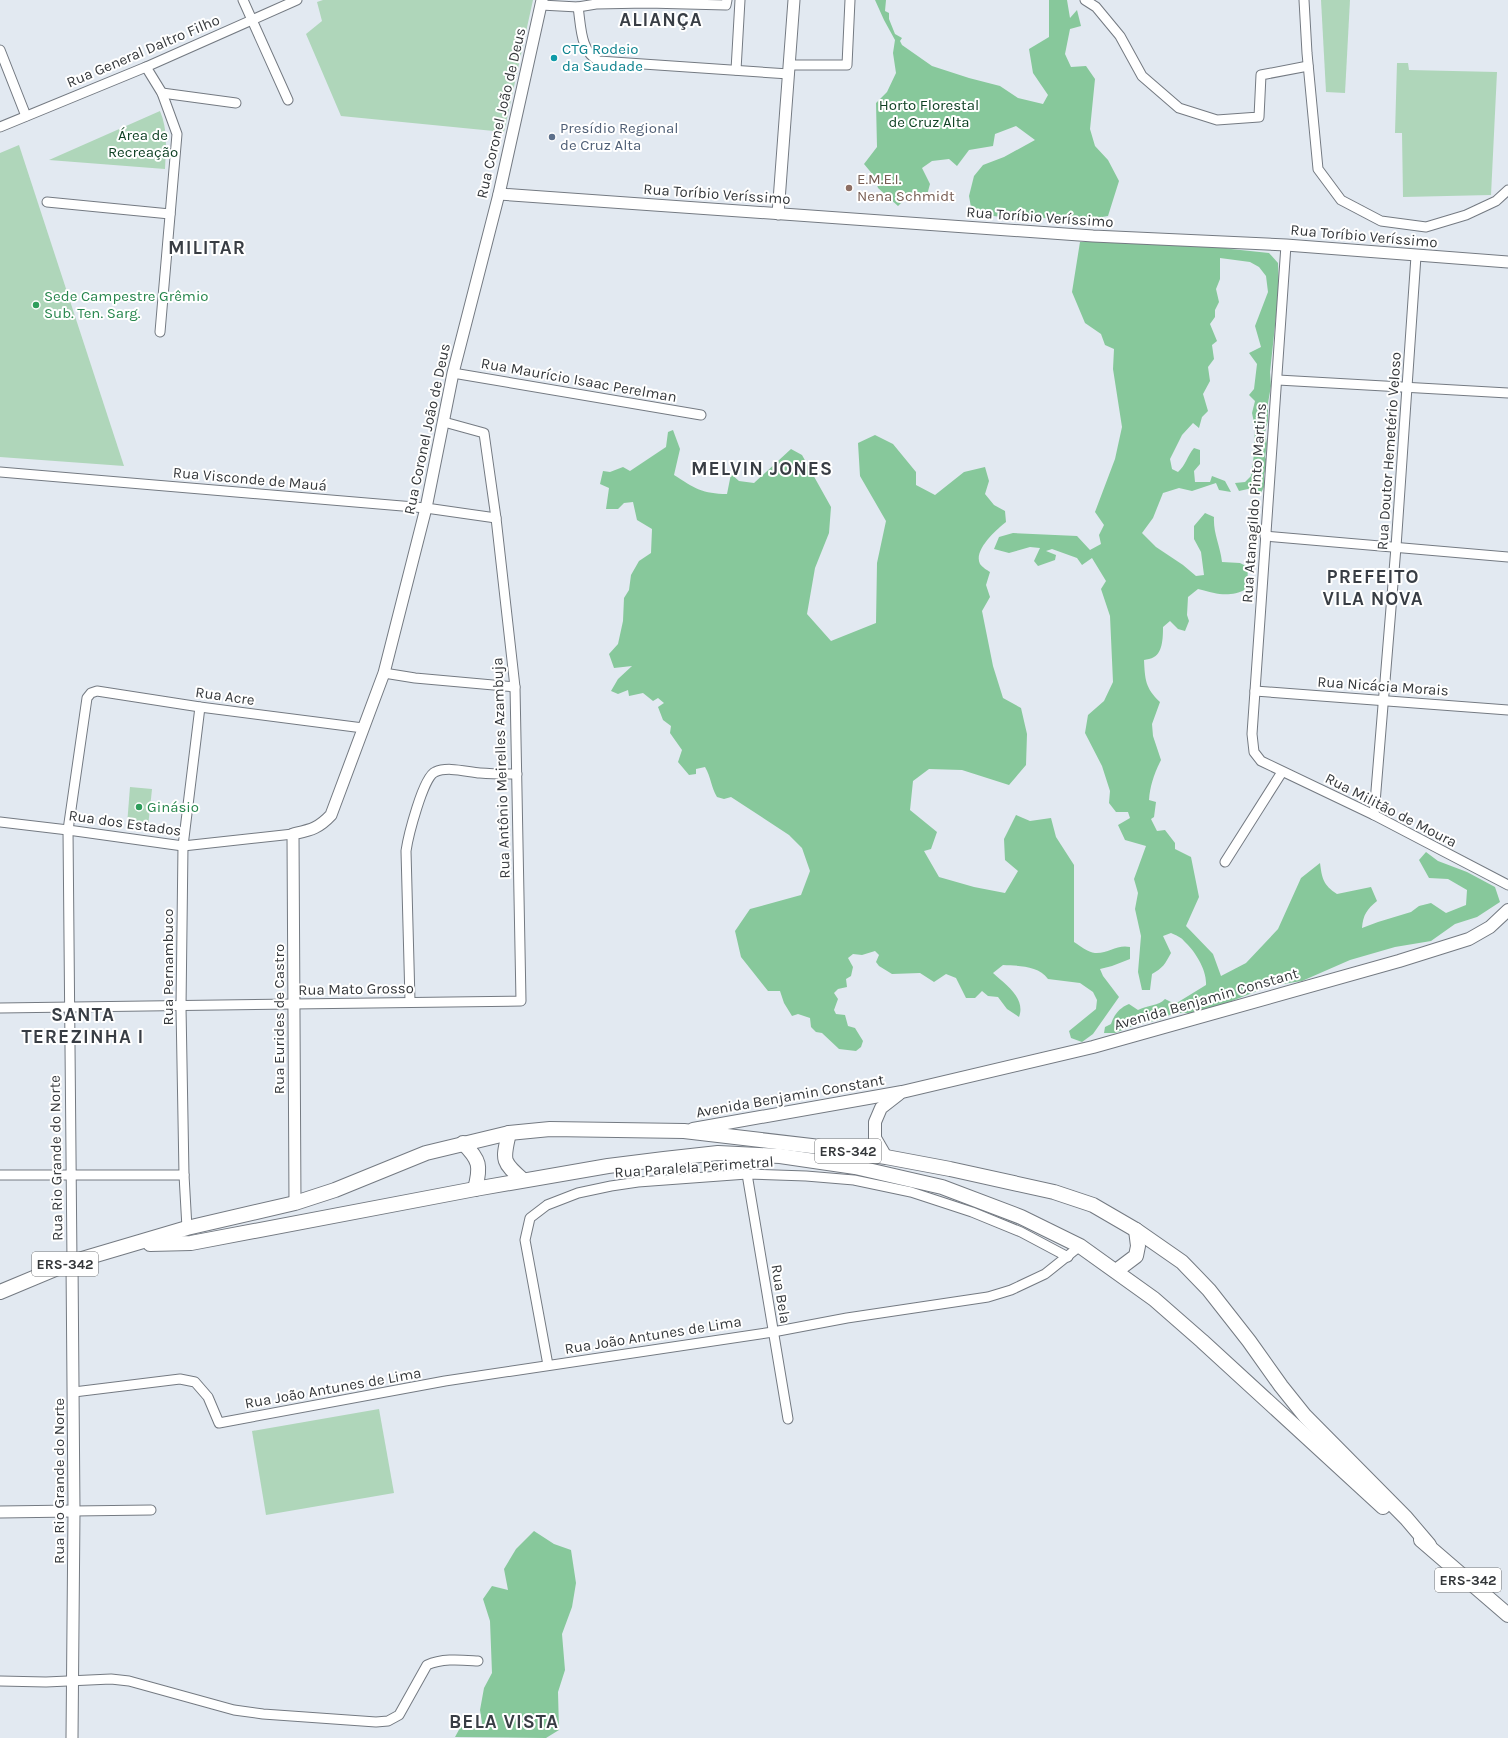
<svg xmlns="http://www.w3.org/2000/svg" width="1508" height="1738" viewBox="0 0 1508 1738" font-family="Karla,sans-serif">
  <rect width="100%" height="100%" fill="#e2e9f1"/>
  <g fill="#afd6ba">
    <path d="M 323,0 L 533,0 L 504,132 L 341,116 L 306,34 L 322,21 L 317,2 Z"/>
    <path d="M 1321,0 L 1350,0 L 1345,93 L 1326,92 Z"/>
    <path d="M 1397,63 L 1408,63 L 1409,70 L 1497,72 L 1491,195 L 1403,197 L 1402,133 L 1395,133 Z"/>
    <path d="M 160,111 C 168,130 166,148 165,169 L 49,160 Z"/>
    <path d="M 19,145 L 124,466 L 0,457 L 0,153 Z"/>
    <path d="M 130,787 L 152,789 L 148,827 L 127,825 Z"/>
    <path d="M 379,1409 L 394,1493 L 266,1515 L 252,1431 Z"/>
  </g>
  <g fill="#87c89b">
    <path d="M 875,0 L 886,0 L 885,11 L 889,13 L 889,19 L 895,34 L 902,38 L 900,41 L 902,45 L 932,66 L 969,78 L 1000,86 L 1018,98 L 1043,104 L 1048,95 L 1033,73 L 1029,49 L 1049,37 L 1049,0 L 1067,0 L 1070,18 L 1077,10 L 1081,26 L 1070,29 L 1065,54 L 1071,67 L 1086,66 L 1095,79 L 1090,129 L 1095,146 L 1108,160 L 1119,181 L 1108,216 L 1090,219 L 1055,219 L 1022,216 L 1001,217 L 972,213 L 969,196 L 974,176 L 983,165 L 1004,157 L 1035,140 L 1016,126 L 995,134 L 993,146 L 969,150 L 957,166 L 949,159 L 932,161 L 922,168 L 930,184 L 927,195 L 917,192 L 907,197 L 898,206 L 878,188 L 874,176 L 864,164 L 877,147 L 876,103 L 887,92 L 896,73 L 893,53 L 895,40 L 884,20 Z"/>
    <path d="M 1080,242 L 1118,242 L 1211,245 L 1231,249 L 1269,253 L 1278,263 L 1279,289 L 1270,372 L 1271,386 L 1268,403 L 1268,421 L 1265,432 L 1267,444 L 1265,457 L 1268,464 L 1264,474 L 1264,487 L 1261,493 L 1248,489 L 1239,491 L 1235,483 L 1245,482 L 1251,476 L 1254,454 L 1255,427 L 1252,413 L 1255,401 L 1249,395 L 1254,389 L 1257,364 L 1249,353 L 1261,347 L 1255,326 L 1268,292 L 1266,276 L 1259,267 L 1250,262 L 1220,258 L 1220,279 L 1216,289 L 1219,302 L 1215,310 L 1215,317 L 1210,324 L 1217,341 L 1212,345 L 1214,359 L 1208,367 L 1210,381 L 1203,394 L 1208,411 L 1202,417 L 1199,428 L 1193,423 L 1182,435 L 1170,459 L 1172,469 L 1178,472 C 1186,465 1187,456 1194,448 L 1200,450 L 1200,464 L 1194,471 L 1195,482 L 1210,482 L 1212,476 L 1225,481 L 1231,492 L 1219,490 L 1216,483 L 1192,491 L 1179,488 L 1163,493 L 1153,518 L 1142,533 L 1156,547 L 1183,565 L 1196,576 L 1204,575 L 1201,552 L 1194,539 L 1194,526 L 1205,513 L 1214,517 C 1213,533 1220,545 1222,562 L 1240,563 L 1248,567 L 1247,589 C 1228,598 1218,594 1198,589 L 1188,597 L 1187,615 L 1189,621 L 1185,631 L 1178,629 L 1170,621 L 1163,627 C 1163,636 1163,652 1154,657 C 1151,659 1147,659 1144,660 C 1145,679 1145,688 1160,702 L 1152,724 L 1153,736 L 1161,760 C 1154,774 1150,786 1149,800 L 1156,802 L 1154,817 L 1151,819 L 1157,831 L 1165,830 L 1175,843 L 1175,849 L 1191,857 L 1199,897 L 1186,926 L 1213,954 L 1221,976 L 1246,963 L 1278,929 L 1301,878 L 1320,863 C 1322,878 1323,885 1337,894 L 1371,887 L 1377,901 C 1367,909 1363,915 1362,928 L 1378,922 L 1411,912 L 1419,906 L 1431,903 L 1446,913 L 1466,905 L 1467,890 L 1448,879 L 1429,878 L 1419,860 L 1426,852 L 1438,861 L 1467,872 L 1495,887 L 1500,902 L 1477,917 L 1455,924 L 1431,941 L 1395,947 L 1350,960 L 1302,981 L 1270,986 L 1219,1006 L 1192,1013 L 1174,1013 L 1159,1020 L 1135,1025 L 1115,1033 L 1104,1033 L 1105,1027 L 1111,1024 C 1114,1015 1119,1008 1129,1004 L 1138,1010 C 1147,1005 1159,1006 1165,999 L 1175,1004 L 1206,985 C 1207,970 1195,951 1184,941 C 1181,937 1175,935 1171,933 L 1163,936 L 1171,953 C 1165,964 1163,968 1152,974 L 1150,990 L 1142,990 L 1138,972 L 1141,936 L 1135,909 L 1138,893 L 1134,879 L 1146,846 L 1125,840 L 1118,825 L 1130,818 L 1128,812 L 1116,812 L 1109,803 L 1110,791 L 1102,766 L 1085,733 L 1088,715 L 1104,701 L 1113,682 L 1110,616 L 1101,589 L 1106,581 L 1092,558 L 1082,565 L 1077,558 L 1052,549 L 1046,551 L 1056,555 L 1055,560 L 1038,566 L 1034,561 L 1040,548 L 1030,547 L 1009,553 L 994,549 L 999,537 L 1013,533 L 1077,536 L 1090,550 L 1101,544 L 1099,535 L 1104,525 L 1095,512 L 1115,459 L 1122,427 L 1113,369 L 1114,349 L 1105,345 L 1101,334 L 1085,323 L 1072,292 Z"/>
    <path d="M 673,430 L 680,449 L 674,475 C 694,488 703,494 727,494 L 731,474 L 739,481 L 754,483 L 791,449 L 802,455 L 831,507 L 829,533 L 815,568 L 807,614 L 831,641 L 876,623 L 877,563 L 886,521 L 860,476 L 858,443 L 875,435 L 893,444 L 916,472 L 916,485 L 935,495 L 964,472 L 985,467 L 989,481 L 985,494 L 994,505 L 1005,511 L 1006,522 C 997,529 973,550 980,564 C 982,567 987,570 990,572 L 986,585 L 990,597 L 982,611 L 993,666 L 1003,698 L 1021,708 L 1027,734 L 1026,765 L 1009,785 L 962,770 L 929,769 L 913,781 L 910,810 L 937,832 L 931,849 L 924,851 L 939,877 L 974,887 L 1005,893 L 1018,871 L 1005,860 L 1004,839 L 1016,815 L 1030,821 L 1051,818 L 1056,837 L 1074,865 L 1074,942 C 1080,946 1088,952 1095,953 C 1108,954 1117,944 1130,947 L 1130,959 L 1112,966 L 1100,969 L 1103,976 L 1119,997 L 1093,1034 L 1082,1042 L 1071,1038 L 1069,1031 L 1096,1009 L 1097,1000 L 1093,992 L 1080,983 L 1048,979 C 1038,965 1018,966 1003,965 L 993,973 C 1006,985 1026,998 1019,1017 L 1007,1009 L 998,997 L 988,996 L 982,991 L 975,998 L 966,998 L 956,978 L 946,974 L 934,982 L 920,973 L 892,974 L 879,966 L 876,962 L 879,955 L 875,951 L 862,955 L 853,954 L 848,958 L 853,967 L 851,976 L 846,979 L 847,987 L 838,989 L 834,993 L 838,999 L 834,1010 L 836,1014 L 845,1015 L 848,1026 L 855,1028 L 863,1041 L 861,1047 L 856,1051 L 839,1049 L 822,1033 L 816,1032 L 811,1027 L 810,1018 L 798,1014 L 792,1016 L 784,1003 L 780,991 L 768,991 L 741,957 L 735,931 L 750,909 L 801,895 L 810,871 L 802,848 L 789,835 L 731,797 L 724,799 L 717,797 C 711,787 711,777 705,767 L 696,769 L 696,774 L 689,775 L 678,762 L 682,750 L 670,733 L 671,726 L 663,720 L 658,707 L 664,703 L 658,698 L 653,701 L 643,693 L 629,696 L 628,690 L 618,694 L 611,691 L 618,679 L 632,666 L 614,668 L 609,654 L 618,644 L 623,621 L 624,598 L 629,590 L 631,575 L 639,561 L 651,553 L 652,529 L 637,520 L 633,502 L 624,503 L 618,509 L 606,509 L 609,488 L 600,484 L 603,471 L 610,472 L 623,467 L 630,471 L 666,447 L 668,432 Z"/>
    <path d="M 534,1531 L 554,1544 L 571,1550 L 576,1583 L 572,1607 L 562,1634 L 565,1670 L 558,1692 L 559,1730 L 546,1738 L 455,1737 L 461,1726 L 483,1729 L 480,1710 L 484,1688 L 492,1673 L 490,1621 L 483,1599 L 492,1586 L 508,1590 L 504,1569 L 516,1549 Z"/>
  </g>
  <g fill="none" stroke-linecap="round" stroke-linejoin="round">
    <g stroke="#747a82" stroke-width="11">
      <g id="minor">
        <path d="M 243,0 L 288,100"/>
        <path d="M 1085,0 L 1096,7 L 1120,36 L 1142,76 L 1179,108 L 1217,120 L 1259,117 L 1261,75 L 1308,66"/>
        <path d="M 1304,0 L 1307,53 L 1318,169 L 1341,200 L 1381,221 L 1426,227 L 1466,215 L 1496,201 L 1508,190"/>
        <path d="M 541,5 L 578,7 L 596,4 L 647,3 L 726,5 L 727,0"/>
        <path d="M 578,7 C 581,25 580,52 599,61 L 789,74"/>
        <path d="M 0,50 L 26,116"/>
        <path d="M 789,65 L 847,65 L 850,0"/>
        <path d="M 146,67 L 162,93 L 177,134 L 160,332"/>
        <path d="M 736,70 L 740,0"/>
        <path d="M 162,93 L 236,103"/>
        <path d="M 0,127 L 146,67 L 297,0"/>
        <path d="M 47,202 L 170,214"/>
        <path d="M 1286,245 L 1252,734 L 1254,752 L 1261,761 L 1374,815 L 1508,885"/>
        <path d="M 453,373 L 701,415"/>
        <path d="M 1278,380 L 1508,393"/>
        <path d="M 0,472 L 426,508 L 496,518"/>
        <path d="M 1265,536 L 1508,557"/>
        <path d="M 384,673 L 415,678 L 515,687"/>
        <path d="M 1255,691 L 1508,710"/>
        <path d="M 1374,815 L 1396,547 L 1416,256"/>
        <path d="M 0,822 L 68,830 L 183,846 L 293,834"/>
        <path d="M 1225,862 L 1282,772"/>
        <path d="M 410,1001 L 406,851 C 408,837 423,777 435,772 C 448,766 467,772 480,773 C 493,774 505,774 517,774"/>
        <path d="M 0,1008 L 521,1001 L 515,687 L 496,518 L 484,433 L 444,422"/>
        <path d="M 747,1174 L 788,1419"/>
        <path d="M 0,1175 L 184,1175"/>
        <path d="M 187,1228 L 184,1175 L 181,1007 L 183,846 L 200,707"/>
        <path d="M 72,1262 L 68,830 L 87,698 L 91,693 L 97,691 L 200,707 L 363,728"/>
        <path d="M 548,1365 L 525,1240 L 530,1218 L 547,1205 L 578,1193 L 611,1186 L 638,1182 L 747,1174 L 806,1176 L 854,1180 L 911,1192 L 972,1212 L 1021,1232 L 1068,1257"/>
        <path d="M 74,1392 L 180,1379 L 195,1382 L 208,1397 L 219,1423 L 445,1381 L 773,1332 L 847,1318 L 988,1297 L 1011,1290 L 1045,1274 L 1080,1246"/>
        <path d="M 74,1511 L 151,1510"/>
        <path d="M 0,1681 L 46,1682 L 111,1679 L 129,1681 L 234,1710 L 263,1714 L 376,1722 L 388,1721 L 399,1715 L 427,1665 C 443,1658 461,1660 478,1661"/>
      </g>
    </g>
    <g stroke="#747a82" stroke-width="13">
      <g id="tertiary">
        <path d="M 499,194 L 1093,236 L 1286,245 L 1508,262"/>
        <path d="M 778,214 L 794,0"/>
        <path d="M 295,1203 L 293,834 C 310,830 318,829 331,815 L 384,673 L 426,508 L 453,373 L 499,194 L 542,0"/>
        <path d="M 72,1262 L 74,1511 L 72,1738"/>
        <path d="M 0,1512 L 74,1511"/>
      </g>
    </g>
    <g stroke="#747a82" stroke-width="14">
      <g id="secondary">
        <path d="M 693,1129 L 902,1092 L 1093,1047 L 1399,961 L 1469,939 L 1490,927 L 1508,910"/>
        <path d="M 886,1157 L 875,1138 L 875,1122 L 881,1108 L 899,1094"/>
      </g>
    </g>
    <g stroke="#747a82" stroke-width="16">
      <g id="primary">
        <path d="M 509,1133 C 503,1160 501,1161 523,1180"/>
        <path d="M 463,1143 C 480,1160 481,1166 475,1189"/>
        <path d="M 150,1244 L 191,1243 L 475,1189 L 608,1166 L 664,1159 L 718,1153 L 780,1156 L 855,1167 L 942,1187 L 1021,1217 L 1080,1246 L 1154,1299 L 1202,1341 L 1383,1507"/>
        <path d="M 1116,1271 L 1136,1256 L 1138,1246 L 1136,1230"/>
        <path d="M 0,1292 L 72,1262 L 187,1228 L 295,1203 L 335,1190 L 426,1153 L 509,1133 L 550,1129 L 684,1131 L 820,1147 L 886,1157 L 950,1169 L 1054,1192 L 1093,1205 L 1136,1230 L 1182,1262 L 1209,1290 L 1249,1341 L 1281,1386 L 1305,1416 L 1406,1518 L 1429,1545"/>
        <path d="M 1421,1540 L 1508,1615"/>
      </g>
    </g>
    <use href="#minor" stroke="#fff" stroke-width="9"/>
    <use href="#tertiary" stroke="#fff" stroke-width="11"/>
    <use href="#secondary" stroke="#fff" stroke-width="12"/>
    <use href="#primary" stroke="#fff" stroke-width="14"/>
  </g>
  <circle fill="#0f9aa8" stroke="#fff" stroke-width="1.5" cx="554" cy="58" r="4"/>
  <circle fill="#5c6f8a" stroke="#fff" stroke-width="1.5" cx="552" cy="137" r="4"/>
  <circle fill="#8d6e63" stroke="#fff" stroke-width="1.5" cx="849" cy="188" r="4"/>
  <g fill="#2e9e5b" stroke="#fff" stroke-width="1.5">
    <circle cx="36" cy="305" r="4"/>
    <circle cx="139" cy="807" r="4"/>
  </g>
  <g text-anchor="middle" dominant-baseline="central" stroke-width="4" stroke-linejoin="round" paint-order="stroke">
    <g fill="#fff" stroke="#727476" stroke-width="1">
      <rect x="815" y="1139" width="66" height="24" rx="3"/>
      <rect x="32" y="1252" width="66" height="24" rx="3"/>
      <rect x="1435" y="1568" width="66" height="24" rx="3"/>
    </g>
    <g font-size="14" font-weight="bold" fill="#35383b">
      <text x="848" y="1151">ERS-342</text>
      <text x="65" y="1264">ERS-342</text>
      <text x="1468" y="1580">ERS-342</text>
    </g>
    <g font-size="15" fill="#0d838f" stroke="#fff" text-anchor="start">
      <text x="562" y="49">CTG Rodeio<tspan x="562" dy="17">da Saudade</tspan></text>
    </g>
    <g font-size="15" fill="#35383b" stroke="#fff">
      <text transform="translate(143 51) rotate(-23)">Rua General Daltro Filho</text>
      <text transform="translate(501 113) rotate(-77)">Rua Coronel João de Deus</text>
      <text transform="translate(717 194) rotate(4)">Rua Toríbio Veríssimo</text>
      <text transform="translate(1040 217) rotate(4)">Rua Toríbio Veríssimo</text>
      <text transform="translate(1364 236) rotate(5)">Rua Toríbio Veríssimo</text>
      <text transform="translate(579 380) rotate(10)">Rua Maurício Isaac Perelman</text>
      <text transform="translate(427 429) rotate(-78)">Rua Coronel João de Deus</text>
      <text transform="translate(1389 451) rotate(-86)">Rua Doutor Hemetério Veloso</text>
      <text transform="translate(250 479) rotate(5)">Rua Visconde de Mauá</text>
      <text transform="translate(1254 503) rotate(-86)">Rua Atanagildo Pinto Martins</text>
      <text transform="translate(1383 686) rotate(4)">Rua Nicácia Morais</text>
      <text transform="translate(225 696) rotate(8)">Rua Acre</text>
      <text transform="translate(501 768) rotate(-92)">Rua Antônio Meirelles Azambuja</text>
      <text transform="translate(1391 810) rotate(27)">Rua Militão de Moura</text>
      <text transform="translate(125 823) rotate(8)">Rua dos Estados</text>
      <text transform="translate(168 967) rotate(-90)">Rua Pernambuco</text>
      <text transform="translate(356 989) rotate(-1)">Rua Mato Grosso</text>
      <text transform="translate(1206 999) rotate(-16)">Avenida Benjamin Constant</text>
      <text transform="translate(279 1019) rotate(-90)">Rua Eurides de Castro</text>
      <text transform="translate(790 1096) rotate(-10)">Avenida Benjamin Constant</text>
      <text transform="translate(56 1158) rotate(-91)">Rua Rio Grande do Norte</text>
      <text transform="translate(694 1167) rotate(-4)">Rua Paralela Perimetral</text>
      <text transform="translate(781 1294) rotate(81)">Rua Bela</text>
      <text transform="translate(653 1335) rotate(-9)">Rua João Antunes de Lima</text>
      <text transform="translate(333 1388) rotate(-10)">Rua João Antunes de Lima</text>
      <text transform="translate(59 1481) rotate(-90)">Rua Rio Grande do Norte</text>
    </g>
    <g font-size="15" fill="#0f4124" stroke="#fff">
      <text x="929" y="105">Horto Florestal<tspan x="929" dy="17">de Cruz Alta</tspan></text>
      <text x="143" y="135">Área de<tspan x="143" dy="17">Recreação</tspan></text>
    </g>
    <g font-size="15" fill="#4e5e75" stroke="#fff" text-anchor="start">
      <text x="560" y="128">Presídio Regional<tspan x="560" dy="17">de Cruz Alta</tspan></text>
    </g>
    <g font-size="15" fill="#785e54" stroke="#fff" text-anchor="start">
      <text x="857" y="179">E.M.E.I.<tspan x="857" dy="17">Nena Schmidt</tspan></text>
    </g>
    <g font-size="15" fill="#27864d" stroke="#fff" text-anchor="start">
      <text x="44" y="296">Sede Campestre Grêmio<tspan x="44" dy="17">Sub. Ten. Sarg.</tspan></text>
      <text x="147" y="807">Ginásio</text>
    </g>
    <g font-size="19" font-weight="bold" letter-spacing="1" fill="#383d44" stroke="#fff">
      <text x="661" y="20">ALIANÇA</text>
      <text x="207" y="248">MILITAR</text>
      <text x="762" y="469">MELVIN JONES</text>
      <text x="1373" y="577">PREFEITO<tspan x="1373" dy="22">VILA NOVA</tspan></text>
      <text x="83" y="1015">SANTA<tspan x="83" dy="22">TEREZINHA I</tspan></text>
      <text x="504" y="1722">BELA VISTA</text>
    </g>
  </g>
</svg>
